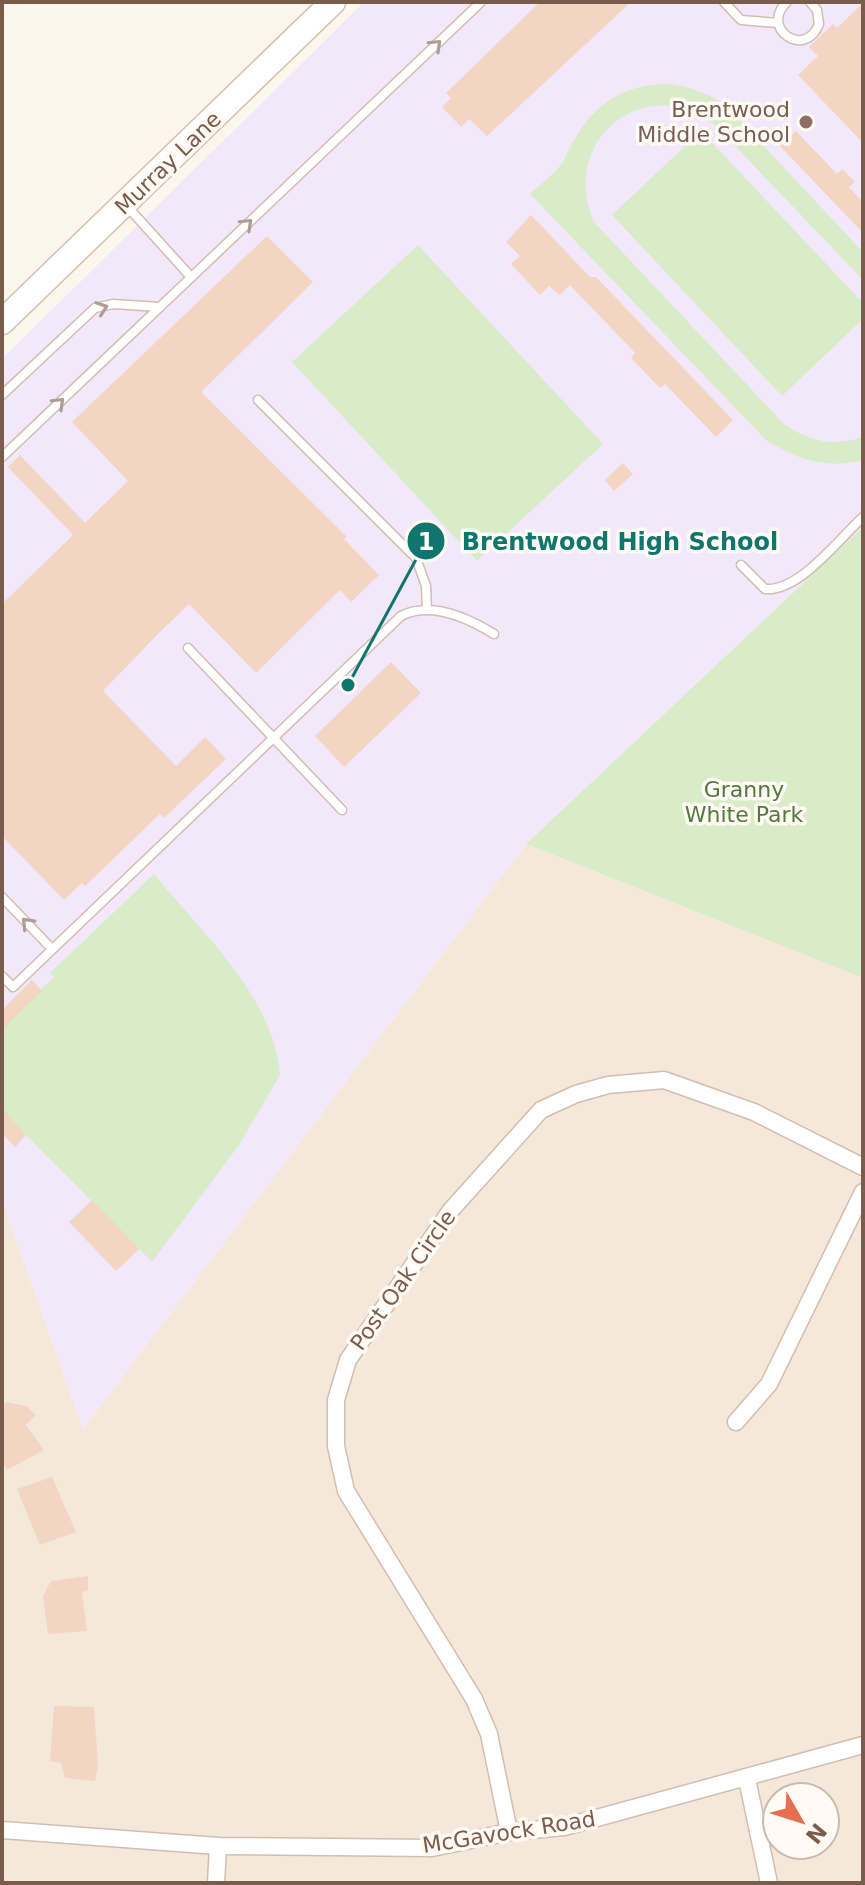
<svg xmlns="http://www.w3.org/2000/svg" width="865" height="1885" viewBox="0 0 865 1885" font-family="'DejaVu Sans',sans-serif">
  <rect width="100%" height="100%" fill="#fdf6ec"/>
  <path fill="#f5e8da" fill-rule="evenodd" d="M 526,844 L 863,978 L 863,1883 L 2,1883 L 2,1200 L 83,1429 ZM 777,1797 L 825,1797 L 825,1845 L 777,1845 Z"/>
  <path fill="#f3e8fa" d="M 364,2 L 863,2 L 863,527 L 526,844 L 83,1429 L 2,1200 L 2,359 Z"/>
  <g fill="#d8ecc9">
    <path d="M 665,84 C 690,86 711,93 730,110 L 863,252 L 863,280 L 717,127 C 647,68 558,140 594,222 L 784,424 C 808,441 834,447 863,437 L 863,460 C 827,470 796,459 766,440 L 530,194 C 540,184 559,171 565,158 C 585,114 613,85 665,84 Z"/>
    <path d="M 701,131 L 863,303 L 863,319 L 782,396 L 612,215 Z"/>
    <path d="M 418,245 L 603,444 L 477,561 L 292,362 Z"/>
    <path d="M 863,527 L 863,978 L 526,844 Z"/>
    <path d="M 154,874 C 201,932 274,996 280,1075 L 239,1145 L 152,1262 L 2,1111 L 2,1027 L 54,977 L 50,973 Z"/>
  </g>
  <g fill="#f3d5c3">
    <path d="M 540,2 L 631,2 L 487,136 L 469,119 L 461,127 L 442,107 L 451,98 L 446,93 Z"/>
    <path d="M 863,3 L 863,143 L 798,75 L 818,56 L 809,47 L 833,24 L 837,28 Z"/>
    <path d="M 796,131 L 837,174 L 842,169 L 855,182 L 849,187 L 863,202 L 863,233 L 780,146 Z"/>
    <path d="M 531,215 L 590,277 L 596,277 L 733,420 L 716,437 L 665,384 L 660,388 L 631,358 L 635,353 L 570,285 L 560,295 L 549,286 L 540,295 L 511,264 L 520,256 L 506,242 Z"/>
    <path d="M 267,236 L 313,282 L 201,392 L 347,537 L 344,539 L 379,575 L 351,602 L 340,590 L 256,673 L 189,604 L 157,635 L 103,691 L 176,766 L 205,737 L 226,759 L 164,818 L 160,814 L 85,886 L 82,883 L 64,900 L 2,836 L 2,604 L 73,535 L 8,467 L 20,455 L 85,523 L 128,481 L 72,422 Z"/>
    <path d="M 623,463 L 633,474 L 614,491 L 605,480 Z"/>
    <path d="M 391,662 L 421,693 L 344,767 L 315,736 Z"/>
    <path d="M 32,980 L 42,991 L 2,1030 L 2,1010 Z"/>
    <path d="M 2,1108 L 26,1135 L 15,1147 L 2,1133 Z"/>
    <path d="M 92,1200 L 139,1249 L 116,1271 L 69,1222 Z"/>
    <path d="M 7,1402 L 26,1406 L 36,1415 L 26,1425 L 44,1450 L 7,1470 L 2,1460 L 2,1406 Z"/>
    <path d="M 52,1477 L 76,1532 L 40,1545 L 17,1489 Z"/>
    <path d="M 88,1576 L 88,1590 L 82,1593 L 87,1631 L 48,1634 L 43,1596 L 51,1581 Z"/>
    <path d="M 54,1706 L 94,1707 L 98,1765 L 95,1781 L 65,1778 L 61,1763 L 50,1761 Z"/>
  </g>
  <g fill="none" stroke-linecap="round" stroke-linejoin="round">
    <g stroke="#d1beb0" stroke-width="11">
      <g id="lane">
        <path d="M 724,2 L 741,20 L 778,23"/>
        <path d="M 787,2 C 759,28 805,60 819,24 L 817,10 L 810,2"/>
        <path d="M 126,205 L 191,277"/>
        <path d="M 2,395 L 95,308 L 113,304 L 160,307"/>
        <path d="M 258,400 L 416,558 L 426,586 L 427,610"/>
        <path d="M 2,457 L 481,2"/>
        <path d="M 741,565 L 765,589 C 799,592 838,540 863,517"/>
        <path d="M 188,648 L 342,810"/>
        <path d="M 2,897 L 52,949"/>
        <path d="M 2,976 L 13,987 L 401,616 C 430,601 468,618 494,634"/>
      </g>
    </g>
    <g stroke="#d1beb0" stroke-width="19">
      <g id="street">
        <path d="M 736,1422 L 769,1384 L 863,1192"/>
        <path d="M 747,1779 L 769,1883"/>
        <path d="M 2,1830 L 218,1846 L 432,1848 L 509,1832 L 564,1827 L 863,1745"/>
        <path d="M 509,1832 L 489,1734 L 474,1699 L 346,1491 L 336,1446 L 336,1400 L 348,1360 L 451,1210 L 541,1110 L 576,1094 L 608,1085 L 664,1080 L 754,1112 L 863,1167"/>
        <path d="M 216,1883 L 218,1846"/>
      </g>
    </g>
    <g stroke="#d6c0b0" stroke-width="27">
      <path id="secondary" d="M 2,322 L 333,2"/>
    </g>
    <use href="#lane" stroke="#fff" stroke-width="8"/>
    <use href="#street" stroke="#fff" stroke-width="16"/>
    <use href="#secondary" stroke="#fff" stroke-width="24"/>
  </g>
  <defs><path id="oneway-chevron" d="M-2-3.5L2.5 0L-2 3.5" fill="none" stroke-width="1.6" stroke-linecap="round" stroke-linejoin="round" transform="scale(2)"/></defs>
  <g stroke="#af9d94">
    <use href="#oneway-chevron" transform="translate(436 45) rotate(-44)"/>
    <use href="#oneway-chevron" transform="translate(247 224) rotate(-44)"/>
    <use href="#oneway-chevron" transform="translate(102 308) rotate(-19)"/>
    <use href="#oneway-chevron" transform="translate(59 403) rotate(-44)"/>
    <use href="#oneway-chevron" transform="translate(27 923) rotate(-134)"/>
  </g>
  <circle fill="#8d6e63" stroke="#fffaf3" stroke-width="3" cx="806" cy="122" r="8"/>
  <g text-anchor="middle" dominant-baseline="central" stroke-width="7" stroke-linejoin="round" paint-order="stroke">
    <g font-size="22" fill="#785e54" stroke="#fffaf3" text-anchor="end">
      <text x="790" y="109">Brentwood<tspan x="790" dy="25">Middle School</tspan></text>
    </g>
    <g font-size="22" fill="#7a5c4d" stroke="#fffaf3">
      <text transform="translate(168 163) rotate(-44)">Murray Lane</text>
      <text transform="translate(403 1280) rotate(-55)">Post Oak Circle</text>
      <text transform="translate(509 1832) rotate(-9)">McGavock Road</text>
    </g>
    <g font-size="22" fill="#537a41" stroke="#fffaf3">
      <text x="744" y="789">Granny<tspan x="744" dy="25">White Park</tspan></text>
    </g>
  </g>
  <path fill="none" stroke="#0f766e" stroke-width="3" d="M348 685L426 541"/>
  <g fill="#0f766e" stroke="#fffaf3" stroke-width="3">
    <circle cx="348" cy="685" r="8"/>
    <circle cx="426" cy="541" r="20"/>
  </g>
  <g font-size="24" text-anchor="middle" font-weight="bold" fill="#fff">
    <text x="426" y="550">1</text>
  </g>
  <g font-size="24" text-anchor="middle" font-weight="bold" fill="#0f766e" stroke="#fffaf3" stroke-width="7" stroke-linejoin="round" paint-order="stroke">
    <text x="620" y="550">Brentwood High School</text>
  </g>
  <rect width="865" height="1885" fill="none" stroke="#7a5c4d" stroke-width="8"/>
  <g transform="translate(801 1821) rotate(129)"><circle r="38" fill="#fffaf3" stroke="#cabbb1" stroke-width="2"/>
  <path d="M0-6L14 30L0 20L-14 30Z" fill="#e76f51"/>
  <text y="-12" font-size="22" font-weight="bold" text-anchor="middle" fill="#7a5c4d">N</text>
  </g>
</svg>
